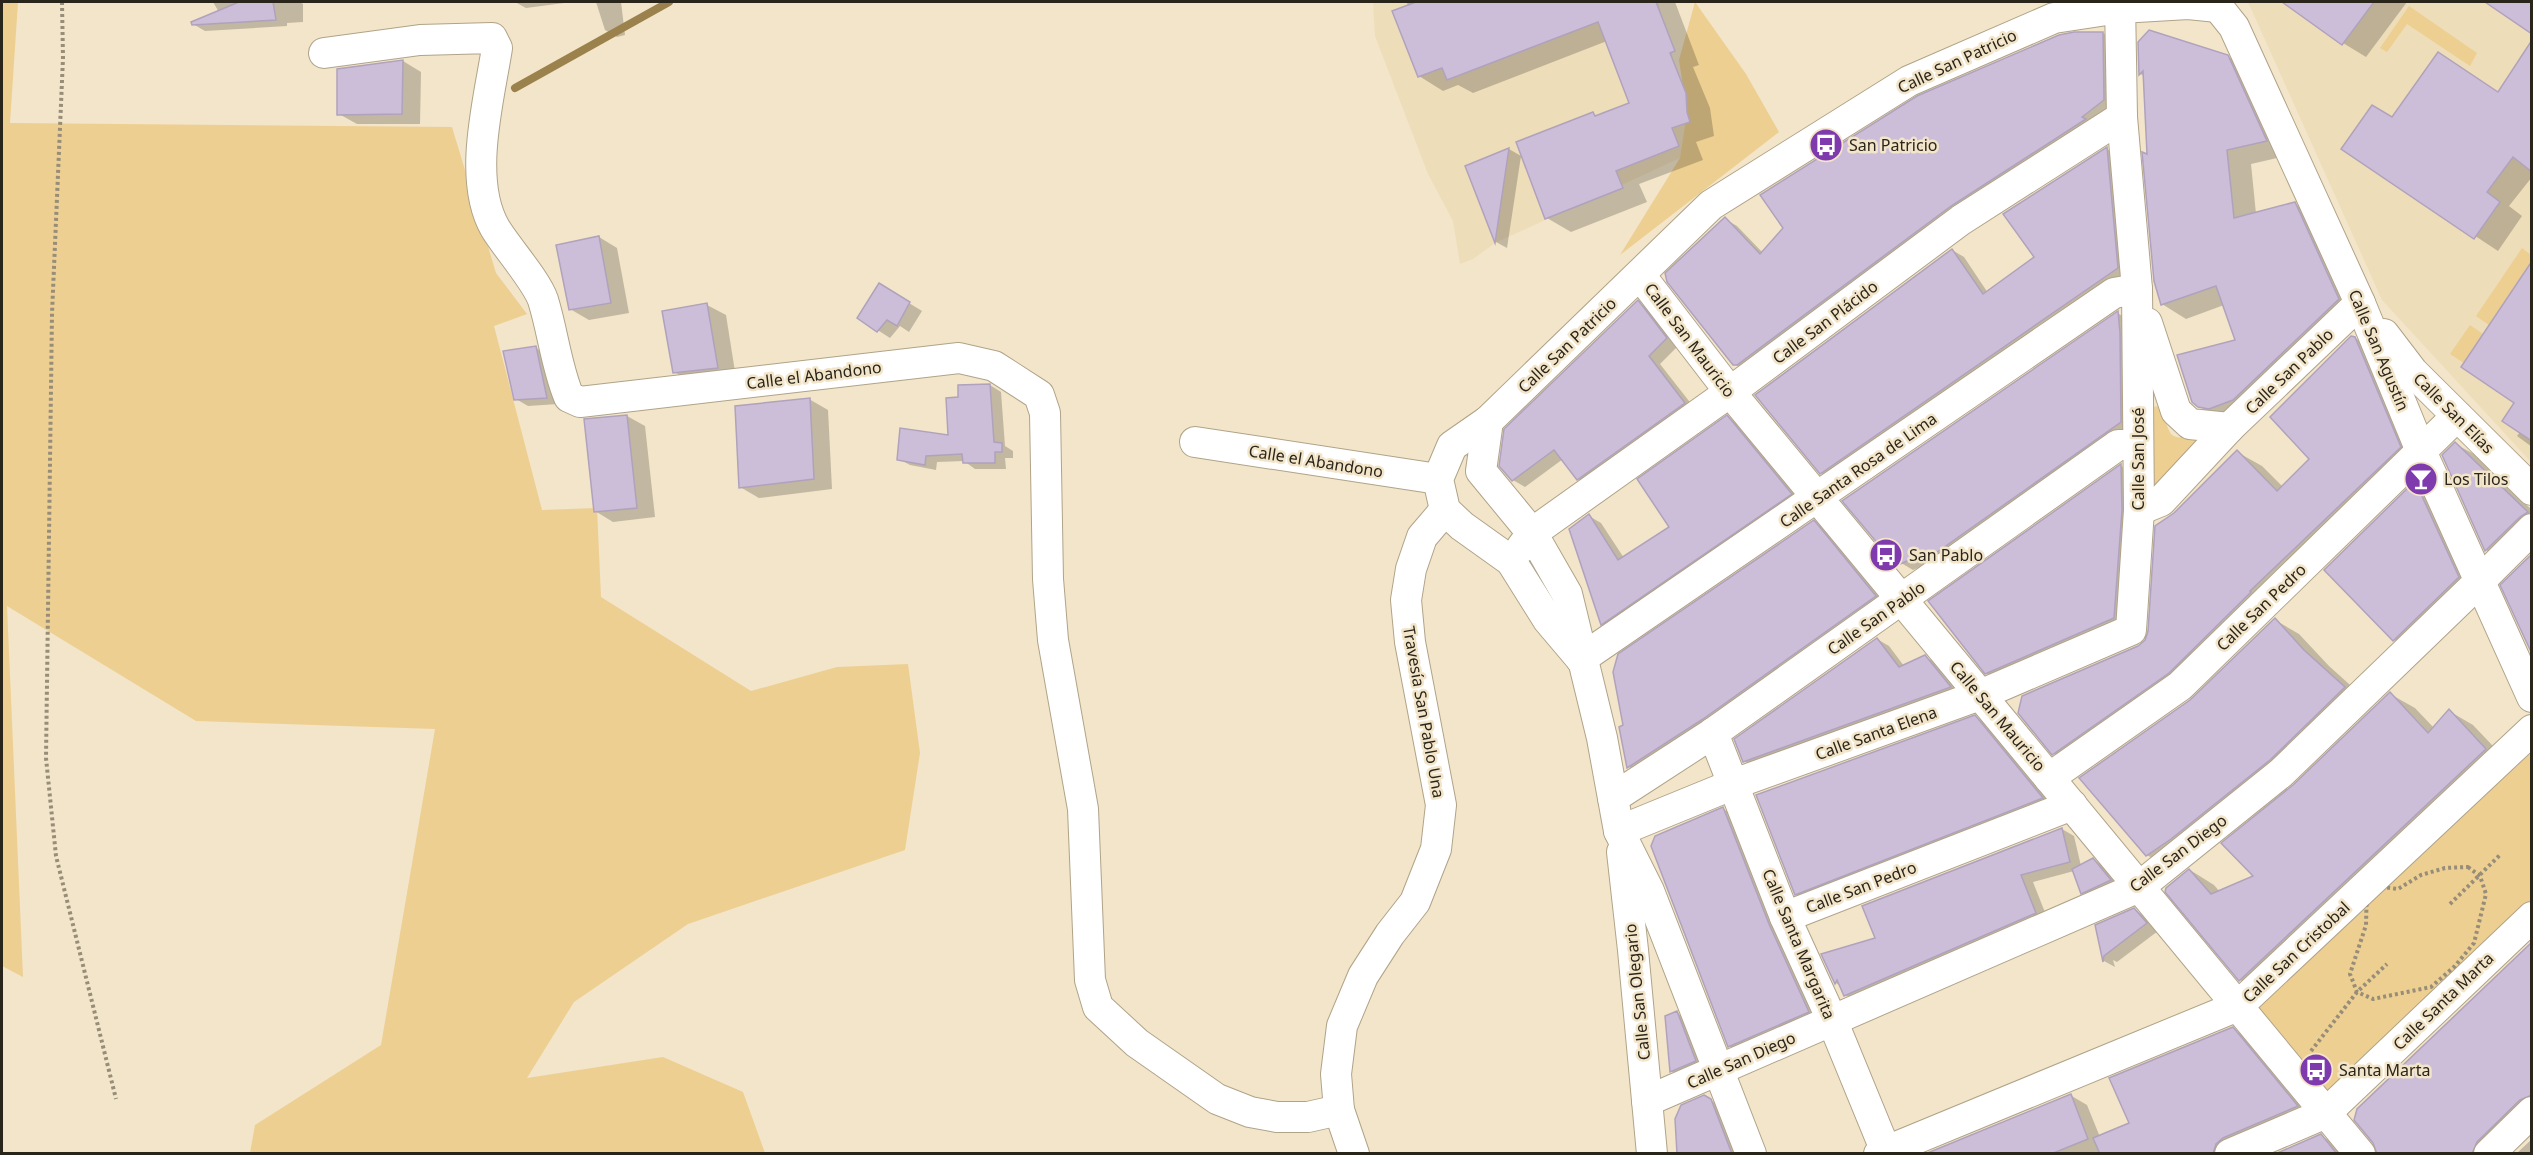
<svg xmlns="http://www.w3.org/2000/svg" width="2533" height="1155" viewBox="0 0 2533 1155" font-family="'Noto Sans',sans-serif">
  <rect width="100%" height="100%" fill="#f3e5c9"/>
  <g fill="#eeddb9">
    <path d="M 1373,2 L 1658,2 L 1687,112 L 1680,158 L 1495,243 L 1473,259 L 1460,264 L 1453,221 L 1428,174 L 1375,36 Z"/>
    <path d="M 2248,2 L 2485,2 L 2531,34 L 2531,462 L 2382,300 Z"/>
  </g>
  <g fill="#edcf92">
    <path d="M 2,2 L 18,2 L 10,123 L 452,127 L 496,273 L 527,314 L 494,326 L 542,510 L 597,508 L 601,597 L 751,691 L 837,667 L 908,664 L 920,753 L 905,850 L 688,924 L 574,1002 L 527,1078 L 663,1057 L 743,1092 L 765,1153 L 250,1153 L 255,1125 L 381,1045 L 435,729 L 196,721 L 7,606 L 23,977 L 2,966 Z"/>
    <path d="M 1695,2 L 1746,74 L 1779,132 L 1620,255 L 1680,158 L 1687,112 L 1679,60 Z"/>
    <path d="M 2409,6 L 2477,53 L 2470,66 L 2407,24 L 2387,52 L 2380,48 Z"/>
    <path d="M 2522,248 L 2531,255 L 2531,261 L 2489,325 L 2476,316 Z"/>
    <path d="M 2470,325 L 2483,334 L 2464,363 L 2450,354 Z"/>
    <path d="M 2161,406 C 2171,435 2166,442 2199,435 L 2205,443 L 2154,495 L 2149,407 Z"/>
    <path d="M 2531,730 L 2531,917 L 2326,1113 L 2238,1006 Z"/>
  </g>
  <g fill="#0003">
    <path d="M 213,2 L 300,2 L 303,4 L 303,22 L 287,23 L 287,26 L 205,31 L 193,24 L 219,12 Z"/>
    <path d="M 515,2 L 572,2 L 526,8 Z"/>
    <path d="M 596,2 L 621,2 L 625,35 L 617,37 L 605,30 Z"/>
    <path d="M 1407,2 L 1675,2 L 1699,65 L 1693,67 L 1710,108 L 1714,136 L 1696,142 L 1703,160 L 1639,184 L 1647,202 L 1571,232 L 1547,218 L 1593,114 L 1599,117 L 1631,104 L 1607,41 L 1473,93 L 1458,85 L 1443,91 L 1419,76 Z"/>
    <path d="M 2294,2 L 2407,2 L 2366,57 L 2343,43 L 2291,6 Z"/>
    <path d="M 2488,2 L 2532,2 L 2532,32 Z"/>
    <path d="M 2103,33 L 2115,40 L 2116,107 L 1746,371 L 1734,364 L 1725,219 L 1737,226 L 1763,253 Z"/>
    <path d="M 2139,42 L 2227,56 L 2252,71 L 2290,155 L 2251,164 L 2256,214 L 2295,204 L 2319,218 L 2363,313 L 2224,421 L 2198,406 L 2237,341 L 2224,305 L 2186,319 L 2162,304 L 2149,157 L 2145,76 L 2140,74 Z"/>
    <path d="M 2532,43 L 2532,177 L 2509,206 L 2522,216 L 2498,251 L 2343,149 L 2393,119 L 2439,54 L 2499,93 Z"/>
    <path d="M 403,61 L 421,72 L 420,124 L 357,124 L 339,114 Z"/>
    <path d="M 1509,149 L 1521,156 L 1507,248 L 1496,242 L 1467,167 Z"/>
    <path d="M 2107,149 L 2119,155 L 2130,275 L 1833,480 L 1821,473 L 1952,250 L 1964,257 L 1988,293 L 2036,257 L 2005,214 Z"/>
    <path d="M 599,237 L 617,248 L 629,313 L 589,320 L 570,309 Z"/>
    <path d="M 2532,264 L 2532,447 L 2517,436 L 2520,432 L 2516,402 Z"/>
    <path d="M 891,292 L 922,311 L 909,332 L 900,326 L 890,338 L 859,318 Z"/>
    <path d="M 1638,302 L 1650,309 L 1678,346 L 1660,364 L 1696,410 L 1590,486 L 1578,479 L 1563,459 L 1525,487 L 1513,480 Z"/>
    <path d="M 707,305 L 726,315 L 736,378 L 693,382 L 674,372 Z"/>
    <path d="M 2119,314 L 2130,320 L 2133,429 L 1941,558 L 1913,570 L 1891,557 L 1844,501 Z"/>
    <path d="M 2355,338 L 2380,352 L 2424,461 L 2078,768 L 2053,753 L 2139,647 L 2146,641 L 2237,452 L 2262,466 L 2283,487 L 2311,459 Z"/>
    <path d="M 536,348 L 548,355 L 558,404 L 528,406 L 516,399 Z"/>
    <path d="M 990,385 L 1001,392 L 1005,446 L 1013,451 L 1013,458 L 1005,458 L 1006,469 L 975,469 L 964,461 L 937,462 L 936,470 L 910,465 L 899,459 L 949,437 L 960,399 Z"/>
    <path d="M 809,399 L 828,410 L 832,489 L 759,498 L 740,487 Z"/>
    <path d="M 627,416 L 645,426 L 655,517 L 613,522 L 595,511 Z"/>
    <path d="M 1727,417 L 1739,424 L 1803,501 L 1614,631 L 1602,624 L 1589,516 L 1601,523 L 1624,558 L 1671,527 Z"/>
    <path d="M 2455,444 L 2474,454 L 2532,510 L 2532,534 L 2505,561 L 2486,550 L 2444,455 Z"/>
    <path d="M 2121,466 L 2133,472 L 2126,625 L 1999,680 L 1986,673 L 1931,601 Z"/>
    <path d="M 2416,482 L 2440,496 L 2483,592 L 2418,654 L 2394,640 L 2326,570 Z"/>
    <path d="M 1814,522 L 1826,529 L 1887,603 L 1641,774 L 1629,767 L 1621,728 Z"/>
    <path d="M 2275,620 L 2299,634 L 2329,666 L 2369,702 L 2171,869 L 2147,855 L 2191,701 Z"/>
    <path d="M 1877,639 L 1889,646 L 1904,666 L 1925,657 L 1938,664 L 1962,694 L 1756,768 L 1744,761 Z"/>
    <path d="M 2390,694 L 2415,708 L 2434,728 L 2449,711 L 2473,725 L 2510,764 L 2265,994 L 2240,980 L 2167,891 L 2190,870 L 2214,885 L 2220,892 L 2255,877 Z"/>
    <path d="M 1975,717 L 1987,724 L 2054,805 L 1808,901 L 1796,894 Z"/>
    <path d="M 1723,809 L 1736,816 L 1821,1019 L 1741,1053 L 1729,1046 Z"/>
    <path d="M 2062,829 L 2074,836 L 2081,866 L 2093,860 L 2106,867 L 2122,887 L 2094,900 L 2082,892 L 2074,871 L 2033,882 L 2048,920 L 1858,1002 L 1845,995 L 1842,987 L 1836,983 L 1823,954 L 1877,939 Z"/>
    <path d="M 2134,910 L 2146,917 L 2158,931 L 2117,962 L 2113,960 L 2115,967 L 2104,961 L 2097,926 Z"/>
    <path d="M 2532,944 L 2532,1114 L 2492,1154 L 2378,1154 Z"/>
    <path d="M 1677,1013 L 1689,1020 L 1708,1068 L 1683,1078 L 1671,1071 Z"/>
    <path d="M 2232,1029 L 2249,1038 L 2313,1116 L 2233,1154 L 1929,1154 L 2070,1095 L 2087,1105 L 2100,1137 L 2131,1124 Z"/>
    <path d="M 1710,1100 L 1728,1110 L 1745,1154 L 1678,1154 Z"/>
    <path d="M 2321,1136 L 2338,1145 L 2345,1154 L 2279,1154 Z"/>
    <path d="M 2532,1139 L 2532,1154 L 2516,1154 Z"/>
  </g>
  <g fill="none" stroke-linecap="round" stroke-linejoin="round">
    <path stroke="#9b824c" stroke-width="8" d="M 515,88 L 669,2"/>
  </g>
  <g fill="#ccbed9" stroke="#b0a2bc" stroke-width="1.5">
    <path d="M 239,2 L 273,2 L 276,20 L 192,25 L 191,22 Z"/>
    <path d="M 1416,2 L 1656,2 L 1675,51 L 1670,53 L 1686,93 L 1687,112 L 1690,122 L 1672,128 L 1679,146 L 1616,171 L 1623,188 L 1545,219 L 1516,142 L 1593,112 L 1595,116 L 1629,103 L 1598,22 L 1447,80 L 1442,68 L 1418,77 L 1392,11 Z"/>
    <path d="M 2282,2 L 2374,2 L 2342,45 Z"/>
    <path d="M 2485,2 L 2532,2 L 2532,34 Z"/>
    <path d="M 2149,30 L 2228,55 L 2267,141 L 2227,150 L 2234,218 L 2295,202 L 2339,299 L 2233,400 L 2209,409 L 2198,407 L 2192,402 L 2177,355 L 2235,340 L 2216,286 L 2161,305 L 2154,281 L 2142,152 L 2147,154 L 2143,71 L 2139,75 L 2138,42 Z"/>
    <path d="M 2074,32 L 2103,32 L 2104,100 L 2082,117 L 2086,119 L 1951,206 L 1737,365 L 1733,365 L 1667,282 L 1665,273 L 1725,217 L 1760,254 L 1783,228 L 1760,195 L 1917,96 L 2059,35 Z"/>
    <path d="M 2532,40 L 2532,172 L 2513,157 L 2487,192 L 2500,202 L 2474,239 L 2341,149 L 2372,105 L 2392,117 L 2438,52 L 2498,92 Z"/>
    <path d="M 403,60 L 402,114 L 337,115 L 337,69 Z"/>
    <path d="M 2107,147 L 2118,268 L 1820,474 L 1755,395 L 1952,249 L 1983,294 L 2034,257 L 2003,214 Z"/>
    <path d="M 1509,148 L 1495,243 L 1465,166 Z"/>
    <path d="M 599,236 L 611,303 L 569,310 L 556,245 Z"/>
    <path d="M 2532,261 L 2532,441 L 2502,421 L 2514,403 L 2461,367 Z"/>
    <path d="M 879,283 L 910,302 L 897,326 L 887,320 L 877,332 L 857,318 Z"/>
    <path d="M 1638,300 L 1667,338 L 1649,356 L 1685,403 L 1577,480 L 1554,450 L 1512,481 L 1499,466 L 1504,429 Z"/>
    <path d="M 707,303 L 718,368 L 673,373 L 662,311 Z"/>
    <path d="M 2118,311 L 2120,333 L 2121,422 L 1933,555 L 1931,551 L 1900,564 L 1891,553 L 1890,558 L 1842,501 Z"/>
    <path d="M 2351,336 L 2355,337 L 2401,447 L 2250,591 L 2251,592 L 2169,673 L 2052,755 L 2018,713 L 2022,696 L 2138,646 L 2145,640 L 2148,631 L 2155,526 L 2174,513 L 2237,450 L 2277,491 L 2309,459 L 2270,417 Z"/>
    <path d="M 536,346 L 547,398 L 514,400 L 503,351 Z"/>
    <path d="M 990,384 L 994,442 L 1002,443 L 1002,452 L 995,452 L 995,463 L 963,463 L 962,454 L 926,456 L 925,465 L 897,460 L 900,428 L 948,435 L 946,398 L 958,397 L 958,385 Z"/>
    <path d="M 810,398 L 814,479 L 739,488 L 735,406 Z"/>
    <path d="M 627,415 L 637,508 L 594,512 L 584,419 Z"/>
    <path d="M 1727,415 L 1792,494 L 1601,625 L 1569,529 L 1589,514 L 1618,560 L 1669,527 L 1637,479 Z"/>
    <path d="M 2455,442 L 2528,512 L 2520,517 L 2485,551 L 2442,455 Z"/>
    <path d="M 2121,464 L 2122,510 L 2114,618 L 1985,674 L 1928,601 Z"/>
    <path d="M 2415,481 L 2459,577 L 2393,641 L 2324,570 Z"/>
    <path d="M 1814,520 L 1876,596 L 1703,719 L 1627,768 L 1619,727 L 1623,725 L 1613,672 L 1618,654 Z"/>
    <path d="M 2532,554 L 2532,654 L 2500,585 Z"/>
    <path d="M 2275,618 L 2304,650 L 2345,687 L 2270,760 L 2171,839 L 2146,856 L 2079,778 L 2190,700 Z"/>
    <path d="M 1877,638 L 1899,667 L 1925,655 L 1951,687 L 1743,762 L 1734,739 Z"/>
    <path d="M 2390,692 L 2428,733 L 2449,709 L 2486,749 L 2239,981 L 2165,892 L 2166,888 L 2189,869 L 2211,894 L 2253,876 L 2221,843 L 2293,785 Z"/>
    <path d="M 1975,715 L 2043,798 L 1795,895 L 1756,795 Z"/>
    <path d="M 1723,807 L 1769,924 L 1809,1012 L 1728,1047 L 1651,846 L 1655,836 Z"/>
    <path d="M 2062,828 L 2070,862 L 2021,875 L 2036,913 L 1844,996 L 1837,980 L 1835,984 L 1821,954 L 1875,938 L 1862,906 Z"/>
    <path d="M 2093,858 L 2111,880 L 2081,894 L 2072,869 Z"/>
    <path d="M 2134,908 L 2147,923 L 2104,956 L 2103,962 L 2095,925 Z"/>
    <path d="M 2532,942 L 2532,1095 L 2520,1100 L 2477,1142 L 2472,1154 L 2377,1154 L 2373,1143 L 2354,1120 L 2357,1109 Z"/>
    <path d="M 1677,1011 L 1696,1061 L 1670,1072 L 1665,1016 Z"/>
    <path d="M 2233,1027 L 2298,1106 L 2223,1138 L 2216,1144 L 2213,1154 L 2100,1154 L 2093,1138 L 2129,1123 L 2109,1078 Z"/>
    <path d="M 2071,1094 L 2088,1139 L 2051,1154 L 1925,1154 Z"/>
    <path d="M 1704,1095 L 1711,1099 L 1732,1154 L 1677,1154 L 1675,1119 L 1681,1105 Z"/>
    <path d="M 2321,1134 L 2337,1154 L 2275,1154 Z"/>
  </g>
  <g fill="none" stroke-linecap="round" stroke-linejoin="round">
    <g stroke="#b0a388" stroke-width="32">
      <g id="street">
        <path d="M 2218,7 L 2234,27 L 2360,303 L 2421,451 L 2532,697"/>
        <path d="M 324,53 L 420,40 L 492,38 L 497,48 C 489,100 467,179 495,228 C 507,248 536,280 543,300 C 553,332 556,366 569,397 L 580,402 L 959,358 L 994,366 L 1039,395 L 1045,413 L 1048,579 L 1053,640 L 1083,809 L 1090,980 L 1098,1007 L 1137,1043 L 1217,1099 L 1250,1112 L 1277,1117 L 1308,1117 L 1339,1110"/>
        <path d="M 1640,275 L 1730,392 L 2360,1154"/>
        <path d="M 2147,323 L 2176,411 L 2190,424 L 2229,428"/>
        <path d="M 2384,334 L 2413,372 L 2532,490"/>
        <path d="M 1488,421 L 1481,471 L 1532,533 L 1567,594 L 1602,738 L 1619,831 L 1649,891 L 1751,1154"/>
        <path d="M 1195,442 L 1438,479"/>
        <path d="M 2139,510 L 2161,501 L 2229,428 L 2360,303"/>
        <path d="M 1521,548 L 1532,533 L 1730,392 L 1961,220 L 2122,117"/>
        <path d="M 1581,659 L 1548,620 L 1511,561 L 1462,526 L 1445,510 L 1438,479 L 1452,446 L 1488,421 L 1711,205 L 1909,81 L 2054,18 L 2120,8 L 2188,4 L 2218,7"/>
        <path d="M 1581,659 L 2114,293 L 2137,289"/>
        <path d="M 1713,733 L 1785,917 L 1832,1020 L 1887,1154"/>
        <path d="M 2049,778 L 2180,686 L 2457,416"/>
        <path d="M 1613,798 L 1713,733 L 2118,445 L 2138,445"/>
        <path d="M 1619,831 L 1734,784 L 1980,695 L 2131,630 L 2139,510 L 2137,289 L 2122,117 L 2120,2"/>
        <path d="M 1622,852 L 1633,950 L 1652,1154"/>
        <path d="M 1785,917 L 2072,805"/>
        <path d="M 1647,1101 L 2139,887 L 2281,773 L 2480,581 L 2532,529"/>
        <path d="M 1354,1154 L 1339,1110 L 1336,1074 L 1342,1026 L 1363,976 L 1390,934 L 1415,902 L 1436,849 L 1441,805 L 1410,642 L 1406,600 L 1411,569 L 1422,537 L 1445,510"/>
        <path d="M 1879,1154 L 2238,1006 L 2532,730"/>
        <path d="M 2230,1154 L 2326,1113 L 2532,917"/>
        <path d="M 2489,1154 L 2532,1112"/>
      </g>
    </g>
    <g stroke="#978d79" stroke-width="4" stroke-dasharray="3 3" stroke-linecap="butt">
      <path d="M 62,2 L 63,58 L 52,314 L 46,758 L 56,856 L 116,1099"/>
      <path d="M 2468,867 L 2480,876 L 2486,894 L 2474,943 L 2455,966 L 2431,987 L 2373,999 L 2357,992 L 2350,974 L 2366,925 L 2367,885 L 2398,889 L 2421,875 L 2445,868 Z"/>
      <path d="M 2450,904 L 2501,854"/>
      <path d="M 2311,1051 L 2357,992 L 2387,964"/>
    </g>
    <use href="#street" stroke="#fff" stroke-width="30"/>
  </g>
  <defs>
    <g id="bus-disc" transform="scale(1.725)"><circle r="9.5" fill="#7f3aae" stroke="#f3e5c9"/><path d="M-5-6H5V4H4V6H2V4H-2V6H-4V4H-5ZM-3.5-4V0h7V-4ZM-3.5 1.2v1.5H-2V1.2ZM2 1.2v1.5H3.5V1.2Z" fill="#fff"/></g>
    <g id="bar-disc" transform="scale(1.725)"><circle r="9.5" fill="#7f3aae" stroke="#f3e5c9"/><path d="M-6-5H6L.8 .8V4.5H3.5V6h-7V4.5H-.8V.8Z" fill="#fff"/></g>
  </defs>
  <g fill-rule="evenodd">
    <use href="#bus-disc" x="1826" y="145"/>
    <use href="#bar-disc" x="2421" y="479"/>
    <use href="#bus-disc" x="1886" y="555"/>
    <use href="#bus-disc" x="2316" y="1070"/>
  </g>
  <g text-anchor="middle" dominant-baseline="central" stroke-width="5" stroke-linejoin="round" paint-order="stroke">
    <g font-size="16" fill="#2a251a" stroke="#f3e5c9">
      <text transform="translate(1957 61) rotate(-25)">Calle San Patricio</text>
      <text transform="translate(1825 322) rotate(-37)">Calle San Plácido</text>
      <text transform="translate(1690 340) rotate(53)">Calle San Mauricio</text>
      <text transform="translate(1567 345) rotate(-44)">Calle San Patricio</text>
      <text transform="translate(2379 350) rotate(67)">Calle San Agustín</text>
      <text transform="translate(2289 371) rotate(-44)">Calle San Pablo</text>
      <text transform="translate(814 375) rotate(-7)">Calle el Abandono</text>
      <text transform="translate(2454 413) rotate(45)">Calle San Elías</text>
      <text transform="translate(2138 459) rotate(-90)">Calle San José</text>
      <text transform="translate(1316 461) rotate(9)">Calle el Abandono</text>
      <text transform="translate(1858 470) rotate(-35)">Calle Santa Rosa de Lima</text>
      <text transform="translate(2261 607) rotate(-44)">Calle San Pedro</text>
      <text transform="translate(1876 618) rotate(-35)">Calle San Pablo</text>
      <text transform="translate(1424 712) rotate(80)">Travesía San Pablo Una</text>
      <text transform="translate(1998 716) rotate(50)">Calle San Mauricio</text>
      <text transform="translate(1876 733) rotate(-20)">Calle Santa Elena</text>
      <text transform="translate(2178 853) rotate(-37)">Calle San Diego</text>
      <text transform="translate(1861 887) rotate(-21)">Calle San Pedro</text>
      <text transform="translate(1799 944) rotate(67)">Calle Santa Margarita</text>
      <text transform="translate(2296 952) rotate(-43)">Calle San Cristobal</text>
      <text transform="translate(1637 992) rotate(-96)">Calle San Olegario</text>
      <text transform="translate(2443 1001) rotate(-44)">Calle Santa Marta</text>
      <text transform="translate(1741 1060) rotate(-24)">Calle San Diego</text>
    </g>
    <g font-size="16" fill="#2a251a" stroke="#f3e5c9" text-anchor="start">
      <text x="1849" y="145">San Patricio</text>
      <text x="2444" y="479">Los Tilos</text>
      <text x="1909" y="555">San Pablo</text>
      <text x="2339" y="1070">Santa Marta</text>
    </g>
  </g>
  <rect width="2533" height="1155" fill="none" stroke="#2a251a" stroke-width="6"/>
</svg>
